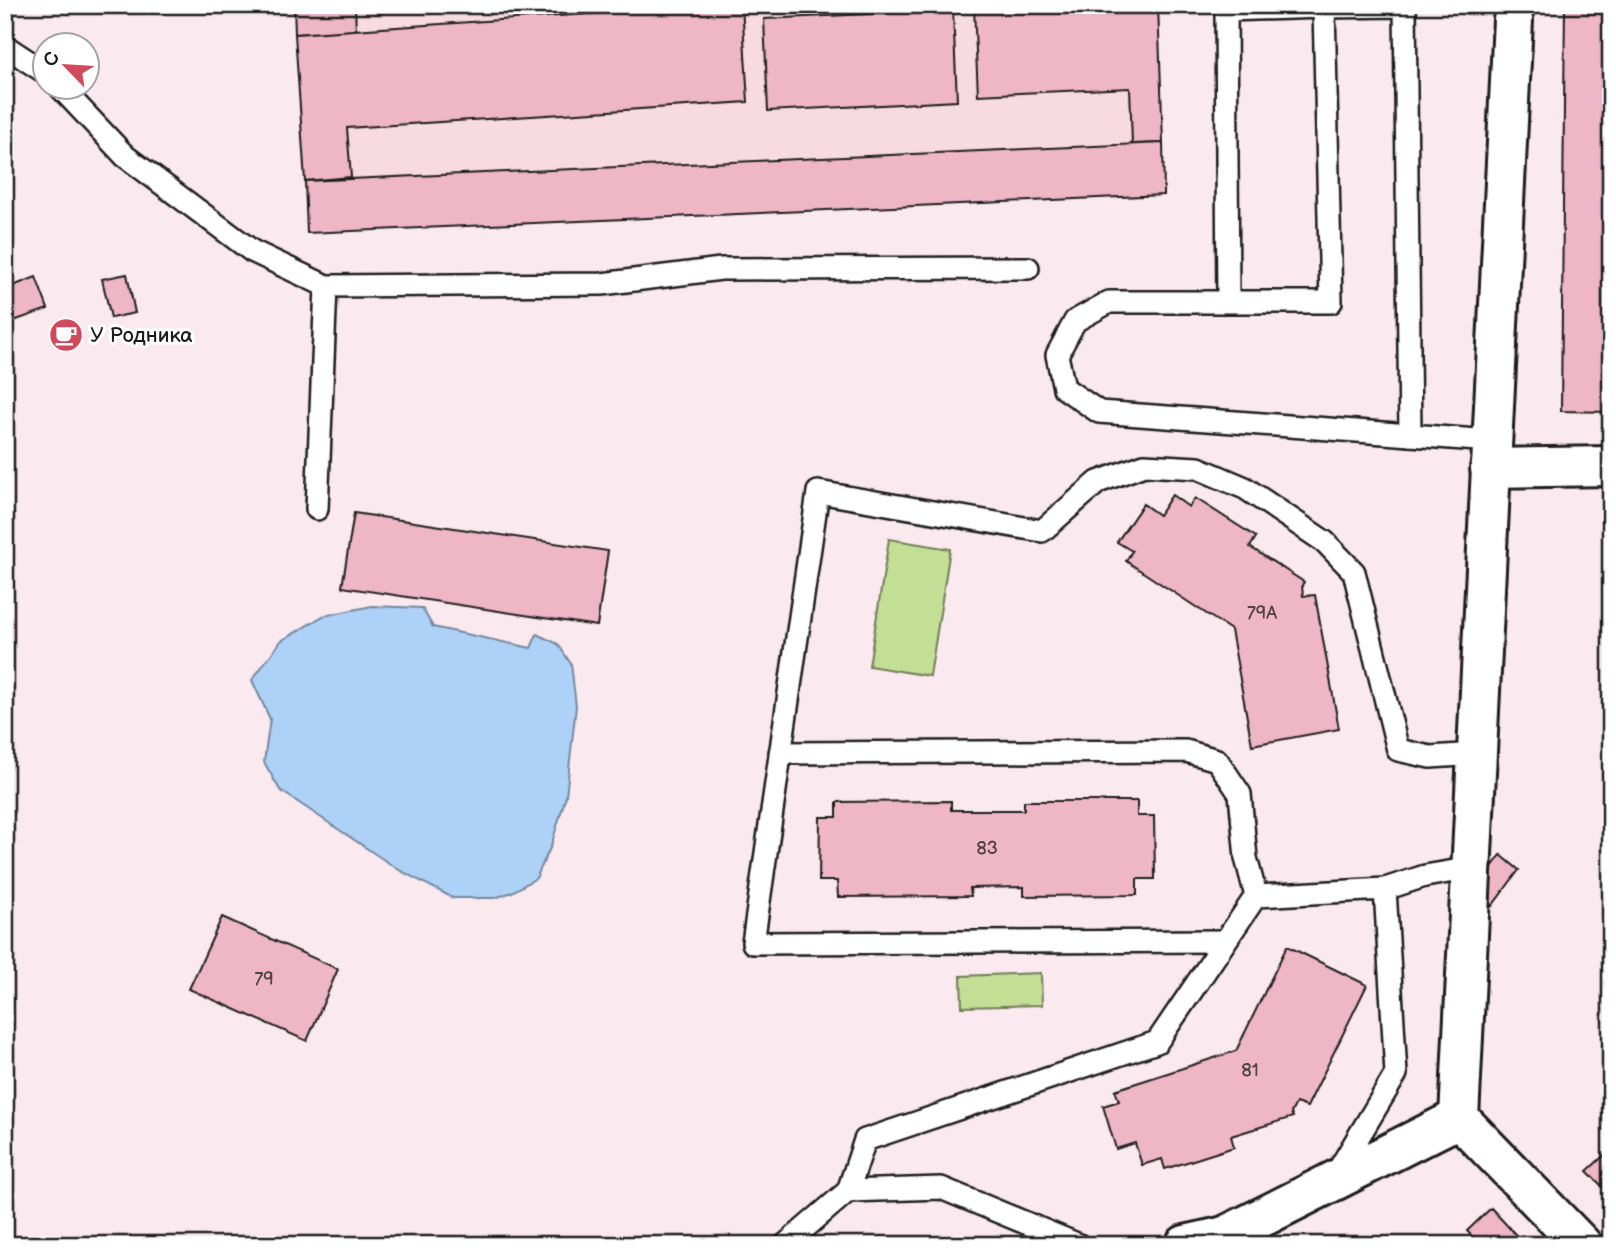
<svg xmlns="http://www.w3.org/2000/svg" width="1616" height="1250" viewBox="0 0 1616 1250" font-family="'Balsamiq Sans',sans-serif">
  <rect width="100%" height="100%" fill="#fae9ee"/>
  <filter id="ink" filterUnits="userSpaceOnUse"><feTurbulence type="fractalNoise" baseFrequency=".0143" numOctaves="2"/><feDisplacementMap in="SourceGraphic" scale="14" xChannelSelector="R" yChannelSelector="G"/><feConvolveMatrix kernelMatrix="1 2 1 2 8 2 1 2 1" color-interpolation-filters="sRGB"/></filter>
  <g filter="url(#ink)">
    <path fill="#f7dae2" d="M 293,5 L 1157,5 L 1164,195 L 307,233 Z"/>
    <g fill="#c3de95" stroke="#707d58" stroke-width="2">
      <path d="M 889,539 L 950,549 L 930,676 L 869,666 Z"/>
      <path d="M 1041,973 L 1042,1005 L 962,1007 L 961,976 Z"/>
    </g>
    <path fill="#aed2f7" stroke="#74899f" stroke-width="2" d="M 372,606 L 422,608 L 433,627 L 531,648 L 537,634 L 558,644 L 571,664 L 576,706 L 566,796 L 551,846 L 536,878 L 512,892 L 495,898 L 453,898 L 399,870 L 280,790 L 264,762 L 270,719 L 252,680 L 281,641 L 323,616 Z"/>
    <g fill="#efb6c7" stroke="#1c1c1c" stroke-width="2">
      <path d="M 294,5 L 355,5 L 356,32 L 295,34 Z"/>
      <path d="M 721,5 L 742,5 L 748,102 L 347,128 L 351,177 L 305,181 L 295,34 Z"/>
      <path d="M 1026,5 L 1158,5 L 1163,143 L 1132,144 L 1130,88 L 978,95 L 974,8 Z"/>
      <path d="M 1565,5 L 1611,5 L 1611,412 L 1561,411 Z"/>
      <path d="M 953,10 L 957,101 L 768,111 L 764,19 Z"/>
      <path d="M 1163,143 L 1164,195 L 307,233 L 305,181 Z"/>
      <path d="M 127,274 L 135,313 L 111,318 L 102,279 Z"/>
      <path d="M 36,277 L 48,309 L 5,324 L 5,289 Z"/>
      <path d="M 1172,495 L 1189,507 L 1195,498 L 1256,537 L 1250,547 L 1304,582 L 1302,585 L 1303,596 L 1315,595 L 1339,729 L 1252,745 L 1231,630 L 1126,561 L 1132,551 L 1117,542 L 1143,504 L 1159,515 Z"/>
      <path d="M 354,513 L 608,551 L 597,626 L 342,587 Z"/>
      <path d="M 951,801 L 951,810 L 1024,810 L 1024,801 L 1137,801 L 1137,816 L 1154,816 L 1155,879 L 1137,879 L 1137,895 L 1024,896 L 1024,887 L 970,888 L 971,896 L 838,897 L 837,881 L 819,881 L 820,817 L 837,817 L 837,802 Z"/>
      <path d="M 1501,855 L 1519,870 L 1492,906 L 1474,891 Z"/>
      <path d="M 222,917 L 338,969 L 307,1041 L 189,989 Z"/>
      <path d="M 1287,946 L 1367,985 L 1307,1107 L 1296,1103 L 1291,1113 L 1293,1117 L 1231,1136 L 1234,1147 L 1165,1169 L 1162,1159 L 1142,1165 L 1135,1143 L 1116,1149 L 1103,1106 L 1119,1101 L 1115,1090 L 1236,1051 Z"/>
      <path d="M 1611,1149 L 1611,1195 L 1587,1171 Z"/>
      <path d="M 1491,1208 L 1525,1245 L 1480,1245 L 1467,1231 Z"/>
    </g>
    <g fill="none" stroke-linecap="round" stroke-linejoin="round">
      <g stroke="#1c1c1c" stroke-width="26">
        <g id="service">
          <path d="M 1324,7 L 1405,6 L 1410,435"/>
          <path d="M 5,46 L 46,73"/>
          <path d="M 61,88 L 125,156 L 252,251 L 326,286 L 317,509"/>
          <path d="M 326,286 L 602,284 L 721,269 L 1028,268"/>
          <path d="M 1228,302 L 1226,10 L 1324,7 L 1331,302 L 1109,302 L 1075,321 L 1057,355 L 1064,388 L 1099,412 L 1491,441"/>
          <path d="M 780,753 L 1186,751 L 1217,760 L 1240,794 L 1246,858 L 1256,896"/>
          <path d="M 1385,889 L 1425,876 L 1472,868"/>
          <path d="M 1225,941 L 753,943 L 818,492 L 1042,531 L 1098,482 L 1144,465 L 1198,468 L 1245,488 L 1325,542 L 1354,572 L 1398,750 L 1430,757 L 1478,754"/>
          <path d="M 848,1191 L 865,1140 L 1157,1042 L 1256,896 L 1385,889 L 1396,1074 L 1335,1176"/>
          <path d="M 785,1245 L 848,1191 L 941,1188 L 1079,1245"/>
        </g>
      </g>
      <g stroke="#1c1c1c" stroke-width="44">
        <g id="minor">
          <path d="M 1513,20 L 1459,1118 L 1582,1245"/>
          <path d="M 1490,468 L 1611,466"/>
          <path d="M 1185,1245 L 1225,1236 L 1459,1118"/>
        </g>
      </g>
      <use href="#service" stroke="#fff" stroke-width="21"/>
      <use href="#minor" stroke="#fff" stroke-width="38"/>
    </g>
  </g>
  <defs>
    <g id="cafe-disc" transform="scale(1.75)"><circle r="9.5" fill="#d1495b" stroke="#fff"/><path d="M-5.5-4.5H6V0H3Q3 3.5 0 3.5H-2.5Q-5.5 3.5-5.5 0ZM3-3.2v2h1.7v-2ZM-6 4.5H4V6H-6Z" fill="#fff"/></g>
  </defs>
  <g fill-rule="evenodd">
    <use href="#cafe-disc" x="66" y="335"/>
  </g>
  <g text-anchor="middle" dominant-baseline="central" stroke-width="6" stroke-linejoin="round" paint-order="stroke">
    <g font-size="18" fill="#514247">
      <text x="1262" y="613">79А</text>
      <text x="987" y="848">83</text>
      <text x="264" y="979">79</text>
      <text x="1250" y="1070">81</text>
    </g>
    <g font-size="21" fill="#1c1c1c" stroke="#fff" text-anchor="start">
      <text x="90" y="335">У Родника</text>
    </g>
  </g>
  <rect width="1616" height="1250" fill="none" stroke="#fff" stroke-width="28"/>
  <rect x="14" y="14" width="1588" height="1222" fill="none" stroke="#1c1c1c" stroke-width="2.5" filter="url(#ink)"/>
  <g transform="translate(66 66) rotate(295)"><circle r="33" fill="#ffffff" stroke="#a4a4a4" stroke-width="2"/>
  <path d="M0-5L12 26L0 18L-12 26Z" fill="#d1495b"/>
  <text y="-10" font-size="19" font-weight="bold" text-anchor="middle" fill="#1c1c1c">С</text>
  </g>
</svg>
